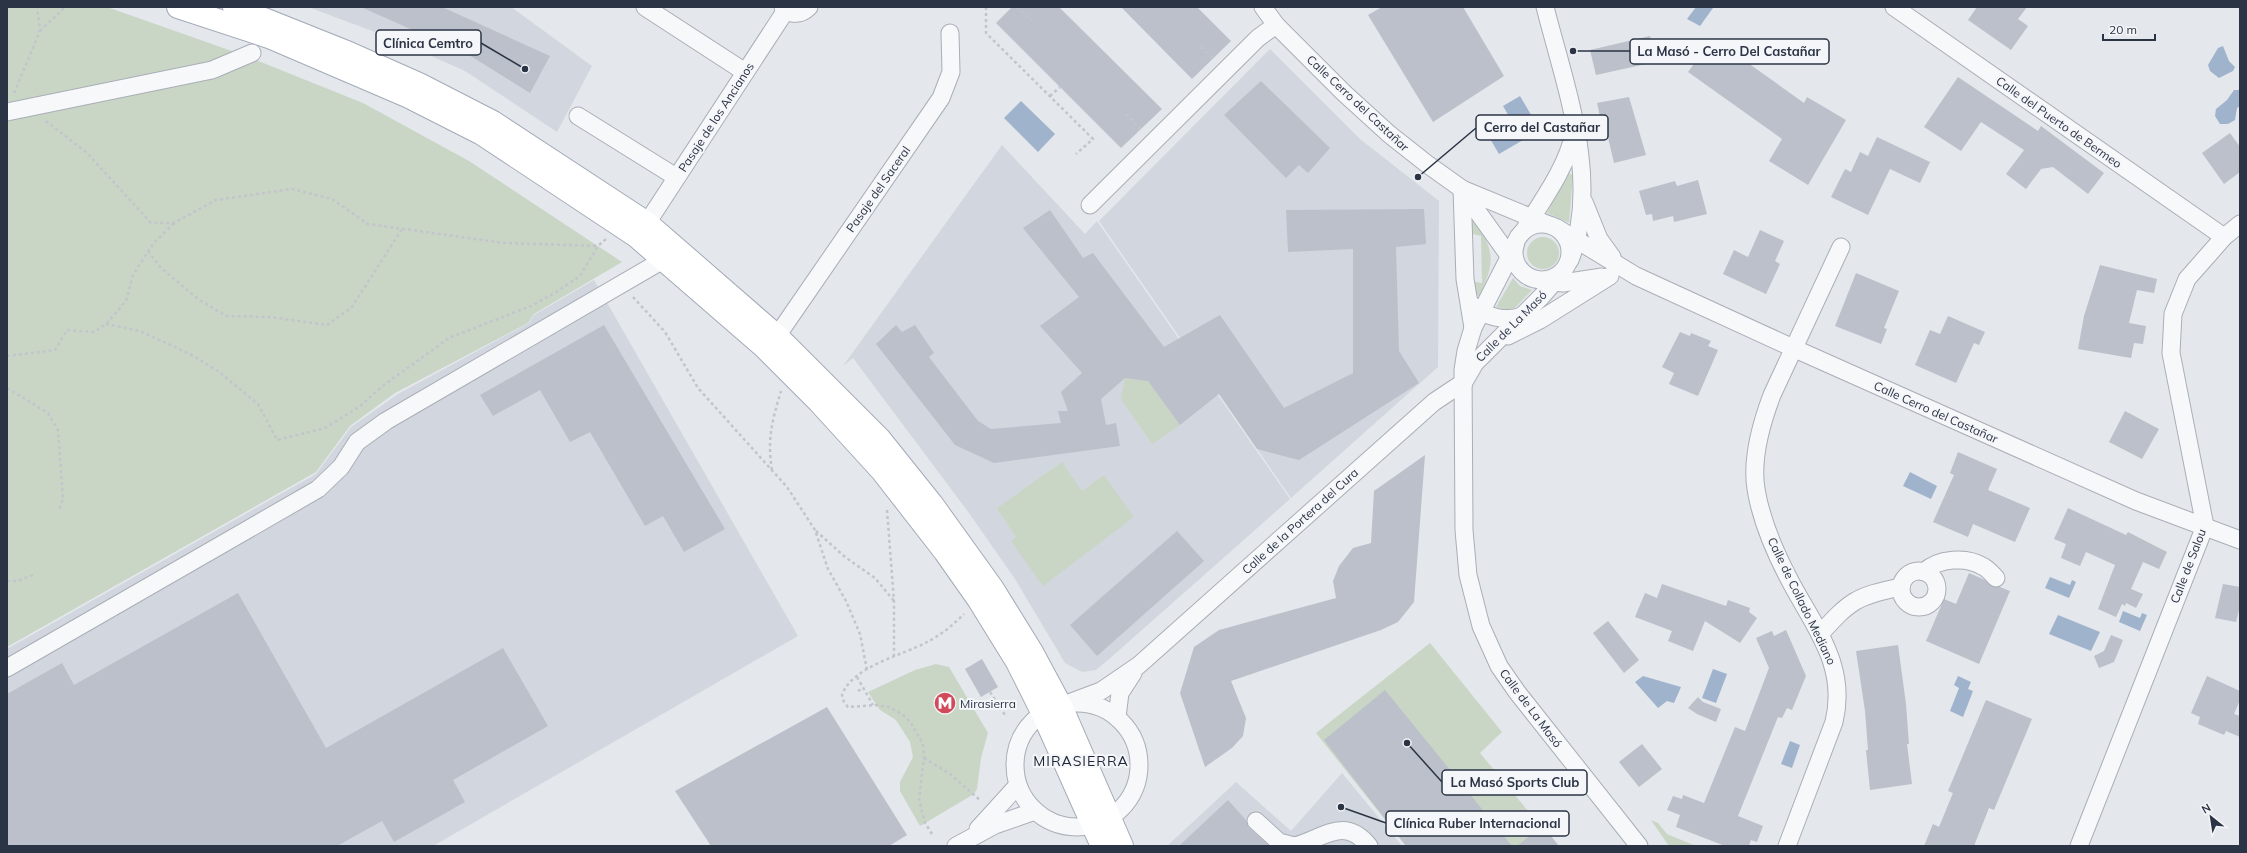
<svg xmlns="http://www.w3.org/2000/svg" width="2247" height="853" viewBox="0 0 2247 853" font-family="Mulish,sans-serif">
  <rect width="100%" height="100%" fill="#e4e7ec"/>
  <g fill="#d2d6de">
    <path d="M 308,7 L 511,7 L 592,66 L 557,132 L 465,71 L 391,38 Z"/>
    <path d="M 1270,49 L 1360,139 L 1439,201 L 1438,367 L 1291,498 L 1099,221 Z"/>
    <path d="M 1002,145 L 1085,234 L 1097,221 L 1290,499 L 1108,660 L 1096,670 L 1082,672 L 1065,663 L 1015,579 L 969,513 L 853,358 L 843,366 Z"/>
    <path d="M 594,280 L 798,636 L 433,846 L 7,846 L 7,649 L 316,474 L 351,427 L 398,394 L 529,323 L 534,315 Z"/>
    <path d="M 1342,773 L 1402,846 L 1167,846 L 1236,782 L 1291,831 Z"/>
  </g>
  <g fill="#c9d6c5">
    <path d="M 7,7 L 107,7 L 246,56 L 363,103 L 469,161 L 622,262 L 534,314 L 528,323 L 395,393 L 350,426 L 316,472 L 7,647 Z"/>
    <path d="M 1567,173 L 1573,175 L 1569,223 L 1547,213 Z"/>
    <path d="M 1471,216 C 1494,248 1497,260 1479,296 L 1475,294 L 1470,281 L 1482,283 L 1481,236 L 1469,233 Z"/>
    <circle cx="1543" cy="253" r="16"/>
    <path d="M 1513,278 L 1520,286 L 1532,290 L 1513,310 L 1496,307 Z"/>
    <path d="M 1125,378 L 1148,381 L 1180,425 L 1152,444 L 1121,399 Z"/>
    <path d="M 1062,462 L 1082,491 L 1104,475 L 1134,517 L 1043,586 L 1011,541 L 1016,537 L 997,508 Z"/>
    <path d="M 1430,643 L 1502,732 L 1480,753 L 1557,846 L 1406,846 L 1316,733 Z"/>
    <path d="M 936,664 L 949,667 L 988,733 L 981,758 L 977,789 L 974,794 L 920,826 L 900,791 L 900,782 L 913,757 L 910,742 L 896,720 L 880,710 L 868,692 L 915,670 Z"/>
    <path d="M 1651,820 L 1658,823 L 1667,834 L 1696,846 L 1669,846 Z"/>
  </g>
  <g fill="#9fb4cc">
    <path d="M 1696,7 L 1713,8 L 1700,26 L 1687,19 Z"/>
    <path d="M 2223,46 L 2229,61 L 2235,67 L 2233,71 L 2219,78 L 2210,71 L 2208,65 L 2218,48 Z"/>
    <path d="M 2234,90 L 2240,90 L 2240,106 L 2237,108 L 2235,120 L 2228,124 L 2220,124 L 2215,116 L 2216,109 L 2227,100 Z"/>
    <path d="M 1520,96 L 1540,130 L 1499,154 L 1486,132 L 1510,118 L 1503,106 Z"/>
    <path d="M 1021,101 L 1055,134 L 1038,152 L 1004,118 Z"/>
    <path d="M 1910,472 L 1937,486 L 1931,499 L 1903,486 Z"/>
    <path d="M 2050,577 L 2070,585 L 2072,580 L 2076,582 L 2069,598 L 2045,588 Z"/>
    <path d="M 2123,611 L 2140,618 L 2142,613 L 2147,615 L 2140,631 L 2119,622 Z"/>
    <path d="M 2058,615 L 2100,632 L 2091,651 L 2049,634 Z"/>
    <path d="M 1713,669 L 1727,674 L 1716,703 L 1702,698 Z"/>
    <path d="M 1643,676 L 1681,687 L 1674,703 L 1667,701 L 1658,708 L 1635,682 Z"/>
    <path d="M 1958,676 L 1971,682 L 1968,689 L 1973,691 L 1963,717 L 1950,711 L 1959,688 L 1954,685 Z"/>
    <path d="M 1790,741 L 1800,745 L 1792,768 L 1781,764 Z"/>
  </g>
  <g fill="#bbc0ca">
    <path d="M 361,7 L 442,7 L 550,56 L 530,93 L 469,55 Z"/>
    <path d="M 1012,7 L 1059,7 L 1162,109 L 1121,148 L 996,23 Z"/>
    <path d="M 1121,7 L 1197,7 L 1231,41 L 1192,79 Z"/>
    <path d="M 1382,7 L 1463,7 L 1504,76 L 1433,122 L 1368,15 Z"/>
    <path d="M 1977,7 L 2027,7 L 2018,19 L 2028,26 L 2011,50 L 1968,20 Z"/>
    <path d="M 1650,36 L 1655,62 L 1596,75 L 1590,50 Z"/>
    <path d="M 1713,38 L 1804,103 L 1807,97 L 1846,120 L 1808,185 L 1769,161 L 1782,139 L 1688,72 Z"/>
    <path d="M 1958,77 L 2038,131 L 2041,126 L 2104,173 L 2088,194 L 2053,167 L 2041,169 L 2026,189 L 2006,174 L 2024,150 L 1981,122 L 1961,151 L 1924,127 Z"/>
    <path d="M 1261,81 L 1330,148 L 1308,173 L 1299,165 L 1286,178 L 1224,115 Z"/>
    <path d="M 1629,97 L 1646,155 L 1614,163 L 1607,133 L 1604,134 L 1597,103 Z"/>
    <path d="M 2230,133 L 2240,147 L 2240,172 L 2224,184 L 2202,153 Z"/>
    <path d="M 1877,137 L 1930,162 L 1920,183 L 1890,169 L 1868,215 L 1831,197 L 1845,169 L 1851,172 L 1860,152 L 1868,156 Z"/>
    <path d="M 1698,180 L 1707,214 L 1674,222 L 1673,216 L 1653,221 L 1652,214 L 1646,215 L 1639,191 L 1675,181 L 1677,186 Z"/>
    <path d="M 1424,209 L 1426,244 L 1396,247 L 1399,351 L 1419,383 L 1299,460 L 1257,449 L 1219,394 L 1180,425 L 1148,381 L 1125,378 L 1101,399 L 1106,425 L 1116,423 L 1120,446 L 994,463 L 955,445 L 876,344 L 896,325 L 902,332 L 915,325 L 934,353 L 929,357 L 978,421 L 991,429 L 1061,423 L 1058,411 L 1068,411 L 1061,392 L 1082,373 L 1040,326 L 1079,297 L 1023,228 L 1050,210 L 1083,258 L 1093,253 L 1164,347 L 1220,315 L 1284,408 L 1353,373 L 1353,249 L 1288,252 L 1286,210 Z"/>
    <path d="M 1760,230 L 1784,241 L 1775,261 L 1780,264 L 1766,294 L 1723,274 L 1734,250 L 1748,257 Z"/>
    <path d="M 2100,265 L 2157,279 L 2154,293 L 2137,290 L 2129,323 L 2146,326 L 2143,344 L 2134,343 L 2131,358 L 2078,349 L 2084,316 Z"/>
    <path d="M 1856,273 L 1899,291 L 1884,328 L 1887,329 L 1881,344 L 1835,326 Z"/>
    <path d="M 1948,316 L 1985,332 L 1979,345 L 1974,343 L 1956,383 L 1915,365 L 1930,330 L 1940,334 Z"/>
    <path d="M 604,325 L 725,529 L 684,552 L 663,516 L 645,526 L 590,432 L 570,442 L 540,390 L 493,416 L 480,395 Z"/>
    <path d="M 1680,332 L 1690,336 L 1691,333 L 1711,341 L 1708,346 L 1718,350 L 1698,396 L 1669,384 L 1674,373 L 1662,367 Z"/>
    <path d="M 2125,411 L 2159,429 L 2142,459 L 2109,442 Z"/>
    <path d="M 1958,452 L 1997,469 L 1988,490 L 2030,508 L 2015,542 L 1973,524 L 1968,537 L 1933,522 L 1954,475 L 1950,473 Z"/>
    <path d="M 1425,455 L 1414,602 L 1398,622 L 1381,630 L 1231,681 L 1246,718 L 1243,736 L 1232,748 L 1205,767 L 1180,693 L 1194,647 L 1219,630 L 1336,598 L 1333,581 L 1339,566 L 1353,548 L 1371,543 L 1374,491 Z"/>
    <path d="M 2068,508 L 2126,535 L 2128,532 L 2167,552 L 2159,569 L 2143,562 L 2131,589 L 2143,594 L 2136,608 L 2126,603 L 2125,606 L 2122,604 L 2116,617 L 2098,609 L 2115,565 L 2086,552 L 2080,566 L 2061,558 L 2066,544 L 2054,539 Z"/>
    <path d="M 1177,531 L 1204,561 L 1097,656 L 1070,625 Z"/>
    <path d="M 1969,573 L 1983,579 L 1993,587 L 2000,587 L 2010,591 L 1979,664 L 1926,641 L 1944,599 L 1956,604 Z"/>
    <path d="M 1662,584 L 1726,606 L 1728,600 L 1750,608 L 1749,612 L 1757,618 L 1740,643 L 1705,621 L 1693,651 L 1668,641 L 1672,631 L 1635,617 L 1645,593 L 1657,598 Z"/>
    <path d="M 2223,584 L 2240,587 L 2240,606 L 2236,622 L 2215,618 Z"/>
    <path d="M 238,593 L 326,748 L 503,648 L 548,726 L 453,780 L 465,802 L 394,842 L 382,821 L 337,846 L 7,846 L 7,694 L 62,663 L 74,685 Z"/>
    <path d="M 1608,621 L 1639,660 L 1624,673 L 1593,633 Z"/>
    <path d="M 1786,630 L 1806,676 L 1792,710 L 1787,708 L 1782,718 L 1778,717 L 1738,816 L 1763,826 L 1757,842 L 1751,840 L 1749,846 L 1725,846 L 1676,827 L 1680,815 L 1667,810 L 1673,796 L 1682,799 L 1683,795 L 1704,803 L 1735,727 L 1745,731 L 1769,668 L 1756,638 L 1772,631 L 1774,636 Z"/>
    <path d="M 2111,635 L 2123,640 L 2114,662 L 2099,668 L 2094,656 L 2104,651 Z"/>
    <path d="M 1898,645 L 1906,704 L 1909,744 L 1907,744 L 1912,784 L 1870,790 L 1866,750 L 1868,750 L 1865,711 L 1856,651 Z"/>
    <path d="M 982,659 L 998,687 L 981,697 L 965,669 Z"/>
    <path d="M 2207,676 L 2240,691 L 2240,700 L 2234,714 L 2240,716 L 2240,737 L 2226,731 L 2224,735 L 2198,724 L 2200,717 L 2191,713 Z"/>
    <path d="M 1385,690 L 1512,846 L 1406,846 L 1324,740 Z"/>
    <path d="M 1698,697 L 1703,702 L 1721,709 L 1716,722 L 1697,714 L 1688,708 Z"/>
    <path d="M 1986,700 L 2032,719 L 1994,810 L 1989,808 L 1974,846 L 1924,846 L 1933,824 L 1939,827 L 1953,793 L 1948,791 Z"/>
    <path d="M 827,707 L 907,835 L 889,846 L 711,846 L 675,791 Z"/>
    <path d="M 1642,744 L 1662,769 L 1639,787 L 1619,762 Z"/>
    <path d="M 1228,800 L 1246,820 L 1249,828 L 1269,846 L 1179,846 Z"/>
    <path d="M 1543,826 L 1559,846 L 1517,846 Z"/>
  </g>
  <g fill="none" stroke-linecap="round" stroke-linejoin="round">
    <g stroke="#a9aeb7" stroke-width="19">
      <g id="minor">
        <path d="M 645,7 L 745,72"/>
        <path d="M 783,7 C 790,16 801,15 809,7"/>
        <path d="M 1263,7 L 1276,25 L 1344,93 L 1389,134 L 1427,164 L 1462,189 L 1549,225"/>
        <path d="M 1545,7 C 1565,86 1601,180 1570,260"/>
        <path d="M 1894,7 L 2224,237"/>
        <path d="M 7,112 L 212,70 L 252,53"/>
        <path d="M 578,116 L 676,177"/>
        <path d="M 1462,189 L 1465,279 L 1473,328"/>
        <path d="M 1462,190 L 1515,264"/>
        <path d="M 1584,202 L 1599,239 L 1612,257"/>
        <path d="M 1090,205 L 1258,38 L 1276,25"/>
        <path d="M 647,223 L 786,10"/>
        <circle cx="1542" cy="252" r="28"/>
        <path d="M 1526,227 C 1544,198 1566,168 1574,134"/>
        <path d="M 1557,228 L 1636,276 L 1793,348 L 2136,501 L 2240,540"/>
        <path d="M 1515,246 L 1473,328 L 1466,351 L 1463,370 L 1464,530 L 1468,575 L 1481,626 L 1499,666 L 1517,692 L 1639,846"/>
        <path d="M 1546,281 L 1563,283 L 1602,277"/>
        <path d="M 1472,305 C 1484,317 1507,322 1522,316"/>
        <path d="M 777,336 L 941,98 L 951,72 L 950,33"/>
        <path d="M 1508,336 L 1540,320 L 1610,276"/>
        <path d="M 1464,382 L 1475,363 L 1542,296 L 1561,274"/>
        <circle cx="1919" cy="589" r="18"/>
        <path d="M 1924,572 C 1938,558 1967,556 1984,567 C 1988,569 1992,574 1996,578"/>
        <path d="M 1820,634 C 1850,601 1856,596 1901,587"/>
        <path d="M 7,668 L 318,489 L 341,467 L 357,442 L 386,421 L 663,260"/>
        <circle cx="1077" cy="765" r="62"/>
        <path d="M 1061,706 L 1101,691 L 1139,665 L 1434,402 L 1464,382"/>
        <path d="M 1117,717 L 1120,693 L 1133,673"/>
        <path d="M 1256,821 L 1279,842 L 1294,846"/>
        <path d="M 978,829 L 1018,785"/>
        <path d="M 956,846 L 995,825 L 1035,811"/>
        <path d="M 1295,846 C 1323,839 1344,815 1369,846"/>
        <path d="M 1787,846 L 1834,722 C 1848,664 1813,626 1788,577 C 1774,550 1761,520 1756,489 C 1751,458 1761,424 1772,395 L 1841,247"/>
        <path d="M 2079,846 L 2205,526 L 2171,353 L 2173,314 L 2187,279 L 2224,237 L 2240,224"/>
      </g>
    </g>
    <g stroke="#a3abb8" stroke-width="24">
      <g id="major">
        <path d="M 178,7 L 269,37 L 409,97 L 482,134 L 636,236 L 764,347 L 819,402 L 882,471 L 945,552 L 978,599 L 1017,662 L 1043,714 L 1102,846"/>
        <path d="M 234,7 L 349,53 L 419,84 L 493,122 L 647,223 L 777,336 L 880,439 L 932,504 L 993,589 L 1032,652 L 1061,706 L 1122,846"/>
      </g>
    </g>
    <g stroke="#c2c5cb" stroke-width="2.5" stroke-dasharray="3 3" stroke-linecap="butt">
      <path d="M 986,7 L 986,33 L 1093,139 L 1076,154"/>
      <path d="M 1017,7 L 1031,20"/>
      <path d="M 40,31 L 65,7"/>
      <path d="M 1201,47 L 1213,59"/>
      <path d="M 14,93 L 40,31 L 37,7"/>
      <path d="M 1050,96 L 1060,87"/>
      <path d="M 1126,114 L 1141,130"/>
      <path d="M 46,121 L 87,153 L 151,223 L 174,223 L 216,200 L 292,189 L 332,199 L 368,224 L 504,243 L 598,246"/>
      <path d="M 148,251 L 161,268 L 198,299 L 226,316 L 270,317 L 327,325 L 352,307 L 402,229"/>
      <path d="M 633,297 L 665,332 L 698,388 L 787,487 L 815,530 L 828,569 L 846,601 L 860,634 L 867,670"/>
      <path d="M 106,324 L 140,331 L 190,354 L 218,371 L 258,404 L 277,440 L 325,428 L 359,407 L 384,385 L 449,338 L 531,306 L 558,291 L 580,276 L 598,246 L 606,239"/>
      <path d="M 7,356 L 55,350 L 67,330 L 94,332 L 106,324 L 126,301 L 133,275 L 153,244 L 174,223"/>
      <path d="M 7,388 L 48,413 L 58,430 L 63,499 L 59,510"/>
      <path d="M 772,470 C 767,439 772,421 781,391"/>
      <path d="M 887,510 L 894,601 L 894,656"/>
      <path d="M 816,531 L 845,557 L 875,578 L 894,601"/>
      <path d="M 7,581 L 17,581 L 33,575"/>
      <path d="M 857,677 L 873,705"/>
      <path d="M 858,691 L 863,688"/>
      <path d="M 990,692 L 1005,715"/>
      <path d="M 924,758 L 950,774 L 981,801"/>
      <path d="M 932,834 L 925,823 L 919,799 L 924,758 L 923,744 L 911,723 L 902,714 L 889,707 L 877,705 L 848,707 L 844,702 L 842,695 C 852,666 904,655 927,642 C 941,635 953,625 964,614"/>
    </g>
    <use href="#minor" stroke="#f7f8fa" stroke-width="17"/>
    <use href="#major" stroke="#fff" stroke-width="22"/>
  </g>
  <defs>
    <g id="metro-disc" transform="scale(1.15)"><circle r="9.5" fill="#d1495b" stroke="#f4f6f9"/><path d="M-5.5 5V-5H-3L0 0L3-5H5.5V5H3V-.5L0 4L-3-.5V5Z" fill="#fff"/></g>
  </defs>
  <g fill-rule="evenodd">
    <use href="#metro-disc" x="945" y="703"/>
  </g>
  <g text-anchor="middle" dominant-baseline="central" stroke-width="4" stroke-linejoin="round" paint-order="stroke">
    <g font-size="12" fill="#2b3445" stroke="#f4f6f9">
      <text transform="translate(1358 103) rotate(43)">Calle Cerro del Castañar</text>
      <text transform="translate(716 117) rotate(-57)">Pasaje de los Ancianos</text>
      <text transform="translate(2059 122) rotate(35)">Calle del Puerto de Bermeo</text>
      <text transform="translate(878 189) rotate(-55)">Pasaje del Saceral</text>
      <text transform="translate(1511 326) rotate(-45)">Calle de La Masó</text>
      <text transform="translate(1936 412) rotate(24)">Calle Cerro del Castañar</text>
      <text transform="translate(1300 521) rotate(-42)">Calle de la Portera del Cura</text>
      <text transform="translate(2188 566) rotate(-69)">Calle de Salou</text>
      <text transform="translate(1802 601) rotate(64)">Calle de Collado Mediano</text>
      <text transform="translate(1531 708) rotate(53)">Calle de La Masó</text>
    </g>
    <g font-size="12" fill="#2b3445" stroke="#f4f6f9" text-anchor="start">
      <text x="960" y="703">Mirasierra</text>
    </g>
    <g font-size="14" letter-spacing="1" fill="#1d2536" stroke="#f4f6f9">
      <text x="1081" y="761">MIRASIERRA</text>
    </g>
  </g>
  <path fill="none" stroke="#2b3445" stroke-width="1.5" d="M525 69L481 43M1573 51L1630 51M1418 177L1476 128M1407 743L1442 782M1341 807L1386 823"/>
  <g fill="#2b3445" stroke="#f4f6f9" stroke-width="1.5">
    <circle cx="525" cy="69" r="4"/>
    <circle cx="1573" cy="51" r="4"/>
    <circle cx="1418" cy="177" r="4"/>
    <circle cx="1407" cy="743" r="4"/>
    <circle cx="1341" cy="807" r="4"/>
  </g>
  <g fill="#f4f6f9" stroke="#2b3445" stroke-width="1.5">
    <rect x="376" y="30" width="105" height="25" rx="4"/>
    <rect x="1630" y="39" width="199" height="25" rx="4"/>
    <rect x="1476" y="115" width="132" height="25" rx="4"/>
    <rect x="1442" y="770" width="145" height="25" rx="4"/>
    <rect x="1386" y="811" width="183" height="25" rx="4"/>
  </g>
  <g font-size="13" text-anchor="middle" font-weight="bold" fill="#2b3445">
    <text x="428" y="48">Clínica Cemtro</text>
    <text x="1729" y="56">La Masó - Cerro Del Castañar</text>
    <text x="1542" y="132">Cerro del Castañar</text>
    <text x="1515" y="787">La Masó Sports Club</text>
    <text x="1477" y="828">Clínica Ruber Internacional</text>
  </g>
  <rect width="2247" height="853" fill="none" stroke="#2b3445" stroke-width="16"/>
  <g transform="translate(2211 817) rotate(330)" stroke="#f4f6f9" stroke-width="3" paint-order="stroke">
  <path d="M0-3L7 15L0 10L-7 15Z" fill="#2b3445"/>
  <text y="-6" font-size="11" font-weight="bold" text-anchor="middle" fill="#2b3445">N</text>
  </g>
  <path d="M2103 34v6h52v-6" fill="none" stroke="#2b3445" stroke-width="2"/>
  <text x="2109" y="34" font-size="12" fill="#2b3445" stroke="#f4f6f9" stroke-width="3" paint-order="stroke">20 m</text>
</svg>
